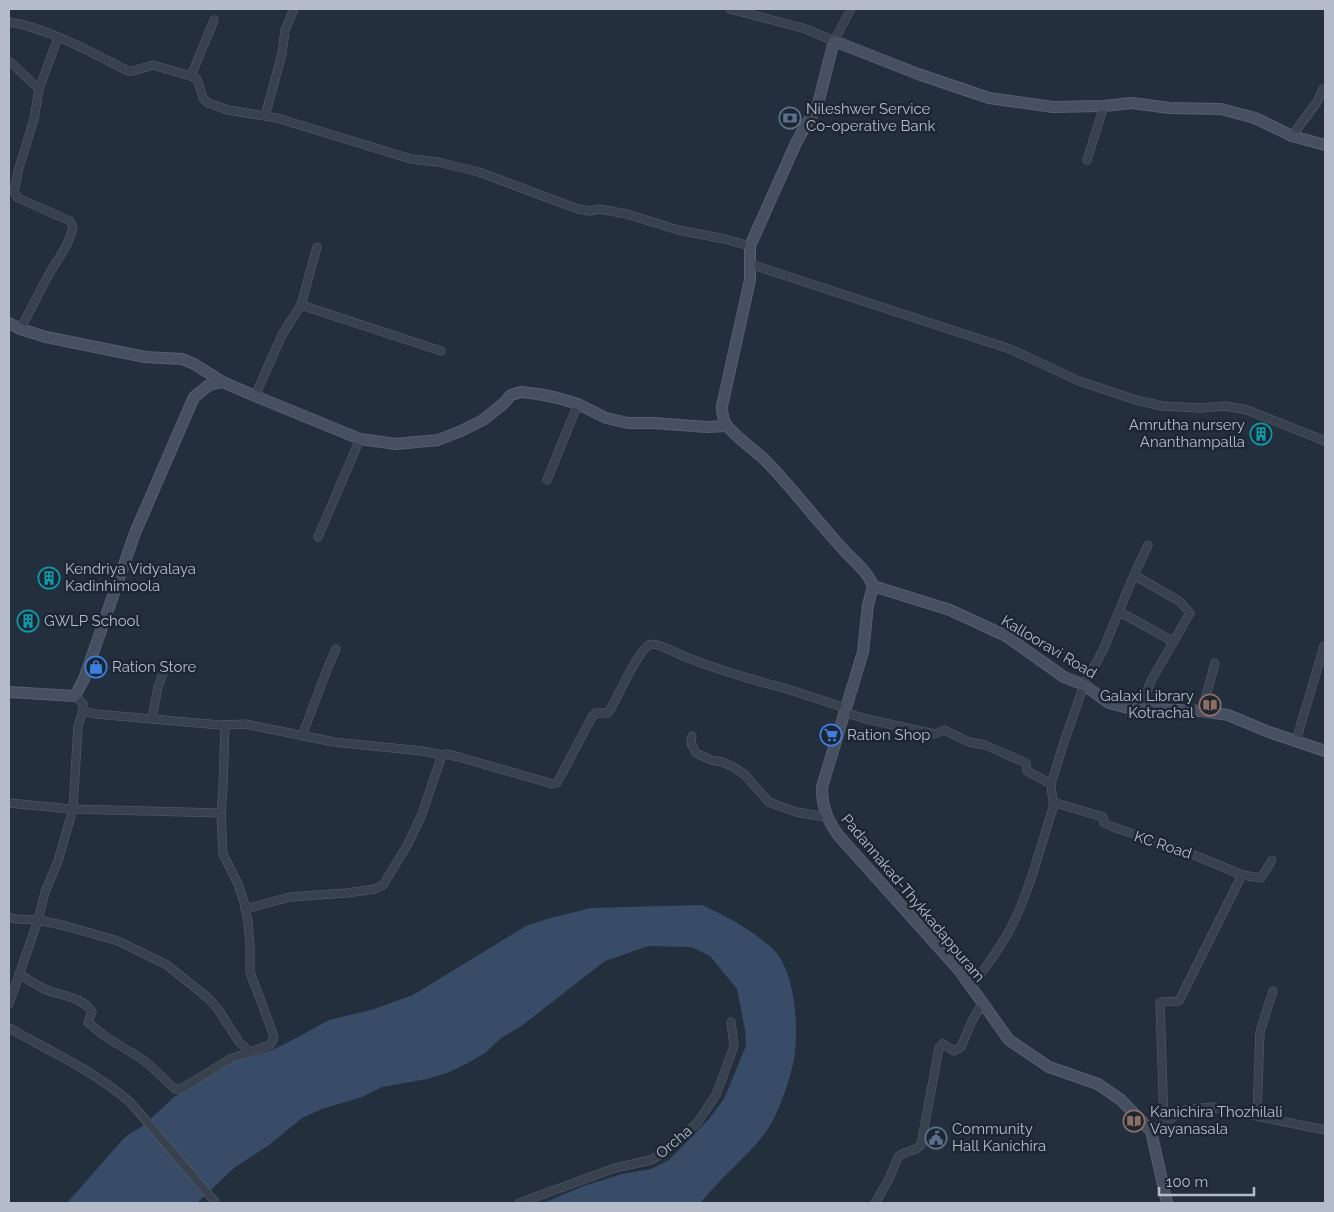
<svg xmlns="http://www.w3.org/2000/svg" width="1334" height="1212" viewBox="0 0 1334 1212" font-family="Raleway,sans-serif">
  <rect width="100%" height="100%" fill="#242f3e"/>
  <path fill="#394c67" d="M 702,905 C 727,916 753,931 773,949 C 796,972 799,1029 794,1059 C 791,1076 781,1105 773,1120 C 763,1140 746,1154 731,1170 C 720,1180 710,1192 700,1203 L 543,1203 L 584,1186 L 622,1174 L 651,1169 L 669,1160 L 708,1120 L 724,1099 L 746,1046 L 745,1030 L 737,989 L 710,956 L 691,947 L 648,946 L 605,961 L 520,1027 L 501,1038 L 485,1053 L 466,1064 L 447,1073 L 427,1079 L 382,1087 L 362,1097 L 322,1109 L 302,1118 L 269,1145 L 234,1168 L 197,1203 L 67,1203 L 125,1137 L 144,1125 L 173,1098 L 190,1085 L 227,1063 L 270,1051 L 289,1042 L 329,1020 L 371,1010 L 413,995 L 526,926 L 547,919 L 591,908 Z"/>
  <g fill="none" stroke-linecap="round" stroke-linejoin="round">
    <g stroke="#565f6c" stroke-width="9">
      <g id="street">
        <path d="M 730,9 L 806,29 L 834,41 L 851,9"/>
        <path d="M 9,22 C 51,29 90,52 128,71 L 133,71 L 153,65 L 191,76 L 197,79 L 203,98 L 208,103 L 228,110 L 277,118 L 411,159 L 438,162 L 479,172 L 578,209 L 590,211 L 599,209 L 627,214 L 678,230 L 725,239 L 750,246"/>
        <path d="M 9,61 L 39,89 L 34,119 L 19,168 L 14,192 L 18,198 L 70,221 L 73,227 C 69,246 57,260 48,276 C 38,294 30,312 20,329"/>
        <path d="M 191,76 L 214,20"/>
        <path d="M 39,89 L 58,38"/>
        <path d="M 265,116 L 282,54 L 285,30 L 294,9"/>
        <path d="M 1292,136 L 1317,102 L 1323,89"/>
        <path d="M 1087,160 L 1104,106"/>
        <path d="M 750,264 L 1010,349 L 1079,381 L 1136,400 L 1162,406 L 1201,408 L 1226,406 L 1247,410 L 1325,441"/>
        <path d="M 301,305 L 441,351"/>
        <path d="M 255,396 L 282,335 L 301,305 L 317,247"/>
        <path d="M 547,480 L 578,404"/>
        <path d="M 318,537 L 360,439"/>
        <path d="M 1134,575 L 1179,601 L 1190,613 L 1152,679 L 1140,708"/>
        <path d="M 1120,612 L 1174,642"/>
        <path d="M 75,696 L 83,704 L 83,711 L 96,714 L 220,725 L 245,724 L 334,742 L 422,751 L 442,755"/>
        <path d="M 1202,711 L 1215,663"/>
        <path d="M 844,712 L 866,719 L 935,734 L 944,730 L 969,742 L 985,745 L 1026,763 L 1027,771 L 1051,784 L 1053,802 L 1103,817 L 1104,823 L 1113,827 L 1194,855 L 1242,875 L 1179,1001 L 1160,1002 L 1164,1123"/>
        <path d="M 152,718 L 158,687 L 164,671"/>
        <path d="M 302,736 L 328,667 L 336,649"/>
        <path d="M 692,736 L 691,743 L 696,753 L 711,760 L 723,762 L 735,768 L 745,775 L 769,802 L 796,812 L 826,817"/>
        <path d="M 1296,741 L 1324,646"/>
        <path d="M 1051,784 L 1064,742 L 1084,685 L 1103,650 L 1134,575 L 1148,545"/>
        <path d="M 9,803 L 71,809 L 221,813"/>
        <path d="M 1242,875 L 1261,878 L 1272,860"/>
        <path d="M 245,909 L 290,897 L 346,893 L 375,889 L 383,885 L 408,844 L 422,814 L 442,755 L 446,754 L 459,757 L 553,784 L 557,783 L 592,717 L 596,713 L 608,713 C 618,698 636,653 649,645 C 655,641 680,655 688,658 C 717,669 746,678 776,686 C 799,692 822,701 846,708"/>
        <path d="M 9,917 L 16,919 L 38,920 L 66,926 L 118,941 L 167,965 L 208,998 L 218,1009 L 239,1042 L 249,1051"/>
        <path d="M 19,974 C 28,979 37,986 47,990 C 63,996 82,997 92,1012 L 88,1022 L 103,1035 L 145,1061 L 175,1089 L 181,1089 L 230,1059 L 270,1045 L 274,1038 L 272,1031 L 250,972 L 250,946 L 248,922 L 244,902 L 238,884 L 223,854 L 221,813 L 223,789 L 225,725"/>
        <path d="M 971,987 C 984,970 997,952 1008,933 C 1030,893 1040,846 1055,802"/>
        <path d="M 9,1004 L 38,920 L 45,892 L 58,861 L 73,809 L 78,726 L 83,711"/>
        <path d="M 9,1028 C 50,1051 94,1071 130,1102 L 216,1203"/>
        <path d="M 1257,1115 L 1260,1032 L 1273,991"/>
        <path d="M 1151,1131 L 1185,1110 L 1212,1107 L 1325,1130"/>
        <path d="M 519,1203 L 615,1168 L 651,1160 L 665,1152 L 697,1123 L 716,1095 L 734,1046 L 731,1022"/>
        <path d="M 875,1203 L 889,1179 L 898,1157 L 904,1153 L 916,1149 L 921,1145 L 939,1048 L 943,1044 L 954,1051 L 961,1047 L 972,1021 L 982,1004"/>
      </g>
    </g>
    <g stroke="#565f6c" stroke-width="12">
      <g id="secondary">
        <path d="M 9,323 L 20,329 L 46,337 L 145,357 L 182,359 L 194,364 L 223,382"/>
        <path d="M 873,586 C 868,571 852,560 842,548 C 815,519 791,486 763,458 C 753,449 733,435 726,424 C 723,419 722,412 722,406 L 750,280 L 750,246 L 796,143 L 818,104 L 834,41 L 918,74 L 989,98 L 1053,107 L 1104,106 L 1132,103 L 1170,108 L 1221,109 L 1255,118 L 1292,136 L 1325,145"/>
        <path d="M 873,586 L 868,605 L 863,652 L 822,787 C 822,807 827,819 838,835 L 959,970 L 1009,1040 L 1049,1067 L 1098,1084 L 1121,1100 L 1151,1131 L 1167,1203"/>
        <path d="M 873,586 L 950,610 L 1006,636 L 1064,677 L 1084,685 L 1109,703 L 1128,708 L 1202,711 L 1228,715 L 1269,732 L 1325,751"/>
        <path d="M 9,692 L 75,696 L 84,679 L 135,533 L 194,397 L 209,385 L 223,382 L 255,396 L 360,439 L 396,444 L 438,440 L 461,431 L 483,420 L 503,404 L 511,395 L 521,392 L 538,394 L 558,398 L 578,404 L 606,418 L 628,423 L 654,423 L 707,427 L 727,426"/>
      </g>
    </g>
    <use href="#street" stroke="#38414e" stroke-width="8"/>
    <use href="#secondary" stroke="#465061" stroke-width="10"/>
  </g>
  <defs>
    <g id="bank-ring" transform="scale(1.125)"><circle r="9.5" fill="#1d2633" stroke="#5c6f8a" stroke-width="1.5"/><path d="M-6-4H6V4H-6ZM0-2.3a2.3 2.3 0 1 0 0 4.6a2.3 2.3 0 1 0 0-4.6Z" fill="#5c6f8a"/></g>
    <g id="building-ring" transform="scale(1.125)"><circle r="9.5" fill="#1d2633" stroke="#0f9aa8" stroke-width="1.5"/><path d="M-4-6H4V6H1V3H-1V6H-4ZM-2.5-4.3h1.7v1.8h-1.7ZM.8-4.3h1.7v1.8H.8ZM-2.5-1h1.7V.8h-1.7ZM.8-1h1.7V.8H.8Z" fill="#0f9aa8"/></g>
    <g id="shop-ring" transform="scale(1.125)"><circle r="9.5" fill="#1d2633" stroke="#3f7fe0" stroke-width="1.5"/><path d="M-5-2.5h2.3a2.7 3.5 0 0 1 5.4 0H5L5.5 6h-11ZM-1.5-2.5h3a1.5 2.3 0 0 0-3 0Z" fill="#3f7fe0"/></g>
    <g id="library-ring" transform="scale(1.125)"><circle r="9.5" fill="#1d2633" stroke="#8d6e63" stroke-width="1.5"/><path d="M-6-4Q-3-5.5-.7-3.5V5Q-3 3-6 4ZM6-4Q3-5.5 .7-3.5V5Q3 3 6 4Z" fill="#8d6e63"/></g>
    <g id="supermarket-ring" transform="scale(1.125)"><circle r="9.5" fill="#1d2633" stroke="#3f7fe0" stroke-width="1.5"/><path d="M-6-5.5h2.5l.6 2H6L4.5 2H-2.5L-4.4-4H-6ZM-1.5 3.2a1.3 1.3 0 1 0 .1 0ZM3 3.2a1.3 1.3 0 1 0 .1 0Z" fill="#3f7fe0"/></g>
    <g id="civic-ring" transform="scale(1.125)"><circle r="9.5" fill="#1d2633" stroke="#5c6f8a" stroke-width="1.5"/><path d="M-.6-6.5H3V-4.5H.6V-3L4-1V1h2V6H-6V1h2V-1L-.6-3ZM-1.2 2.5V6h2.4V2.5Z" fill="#5c6f8a"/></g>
  </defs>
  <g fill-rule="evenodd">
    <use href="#bank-ring" x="790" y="118"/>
    <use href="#building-ring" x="1261" y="434"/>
    <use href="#building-ring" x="49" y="578"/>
    <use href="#building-ring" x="28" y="621"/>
    <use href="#shop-ring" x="96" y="667"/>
    <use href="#library-ring" x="1210" y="705"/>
    <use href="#supermarket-ring" x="831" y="735"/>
    <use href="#library-ring" x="1134" y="1121"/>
    <use href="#civic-ring" x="936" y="1138"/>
  </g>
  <g text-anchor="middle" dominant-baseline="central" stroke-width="5" stroke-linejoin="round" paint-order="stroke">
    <g font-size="15" fill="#b4bcc9" stroke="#1d2633" text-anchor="start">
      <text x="806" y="109">Nileshwer Service<tspan x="806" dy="17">Co-operative Bank</tspan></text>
      <text x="1245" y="425" text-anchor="end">Amrutha nursery<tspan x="1245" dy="17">Ananthampalla</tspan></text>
      <text x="65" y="569">Kendriya Vidyalaya<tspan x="65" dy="17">Kadinhimoola</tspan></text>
      <text x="44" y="621">GWLP School</text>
      <text x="112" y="667">Ration Store</text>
      <text x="1194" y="696" text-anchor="end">Galaxi Library<tspan x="1194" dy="17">Kotrachal</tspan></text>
      <text x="847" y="735">Ration Shop</text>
      <text x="1150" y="1112">Kanichira Thozhilali<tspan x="1150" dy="17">Vayanasala</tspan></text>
      <text x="952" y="1129">Community<tspan x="952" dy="17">Hall Kanichira</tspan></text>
    </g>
    <g font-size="15" fill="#b4bcc9" stroke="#1d2633">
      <text transform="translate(1049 647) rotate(31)">Kallooravi Road</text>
      <text transform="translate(1163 845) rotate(18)">KC Road</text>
      <text transform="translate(913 898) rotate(50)">Padannakad-Thykkadappuram</text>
      <text transform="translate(674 1142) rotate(-40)">Orcha</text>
    </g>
  </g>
  <rect width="1334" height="1212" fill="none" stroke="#b4bcc9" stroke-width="20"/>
  <path d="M1159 1187v8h95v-8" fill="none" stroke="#b4bcc9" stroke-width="2.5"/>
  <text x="1166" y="1187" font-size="15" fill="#b4bcc9" stroke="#1d2633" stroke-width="4" paint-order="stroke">100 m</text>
</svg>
